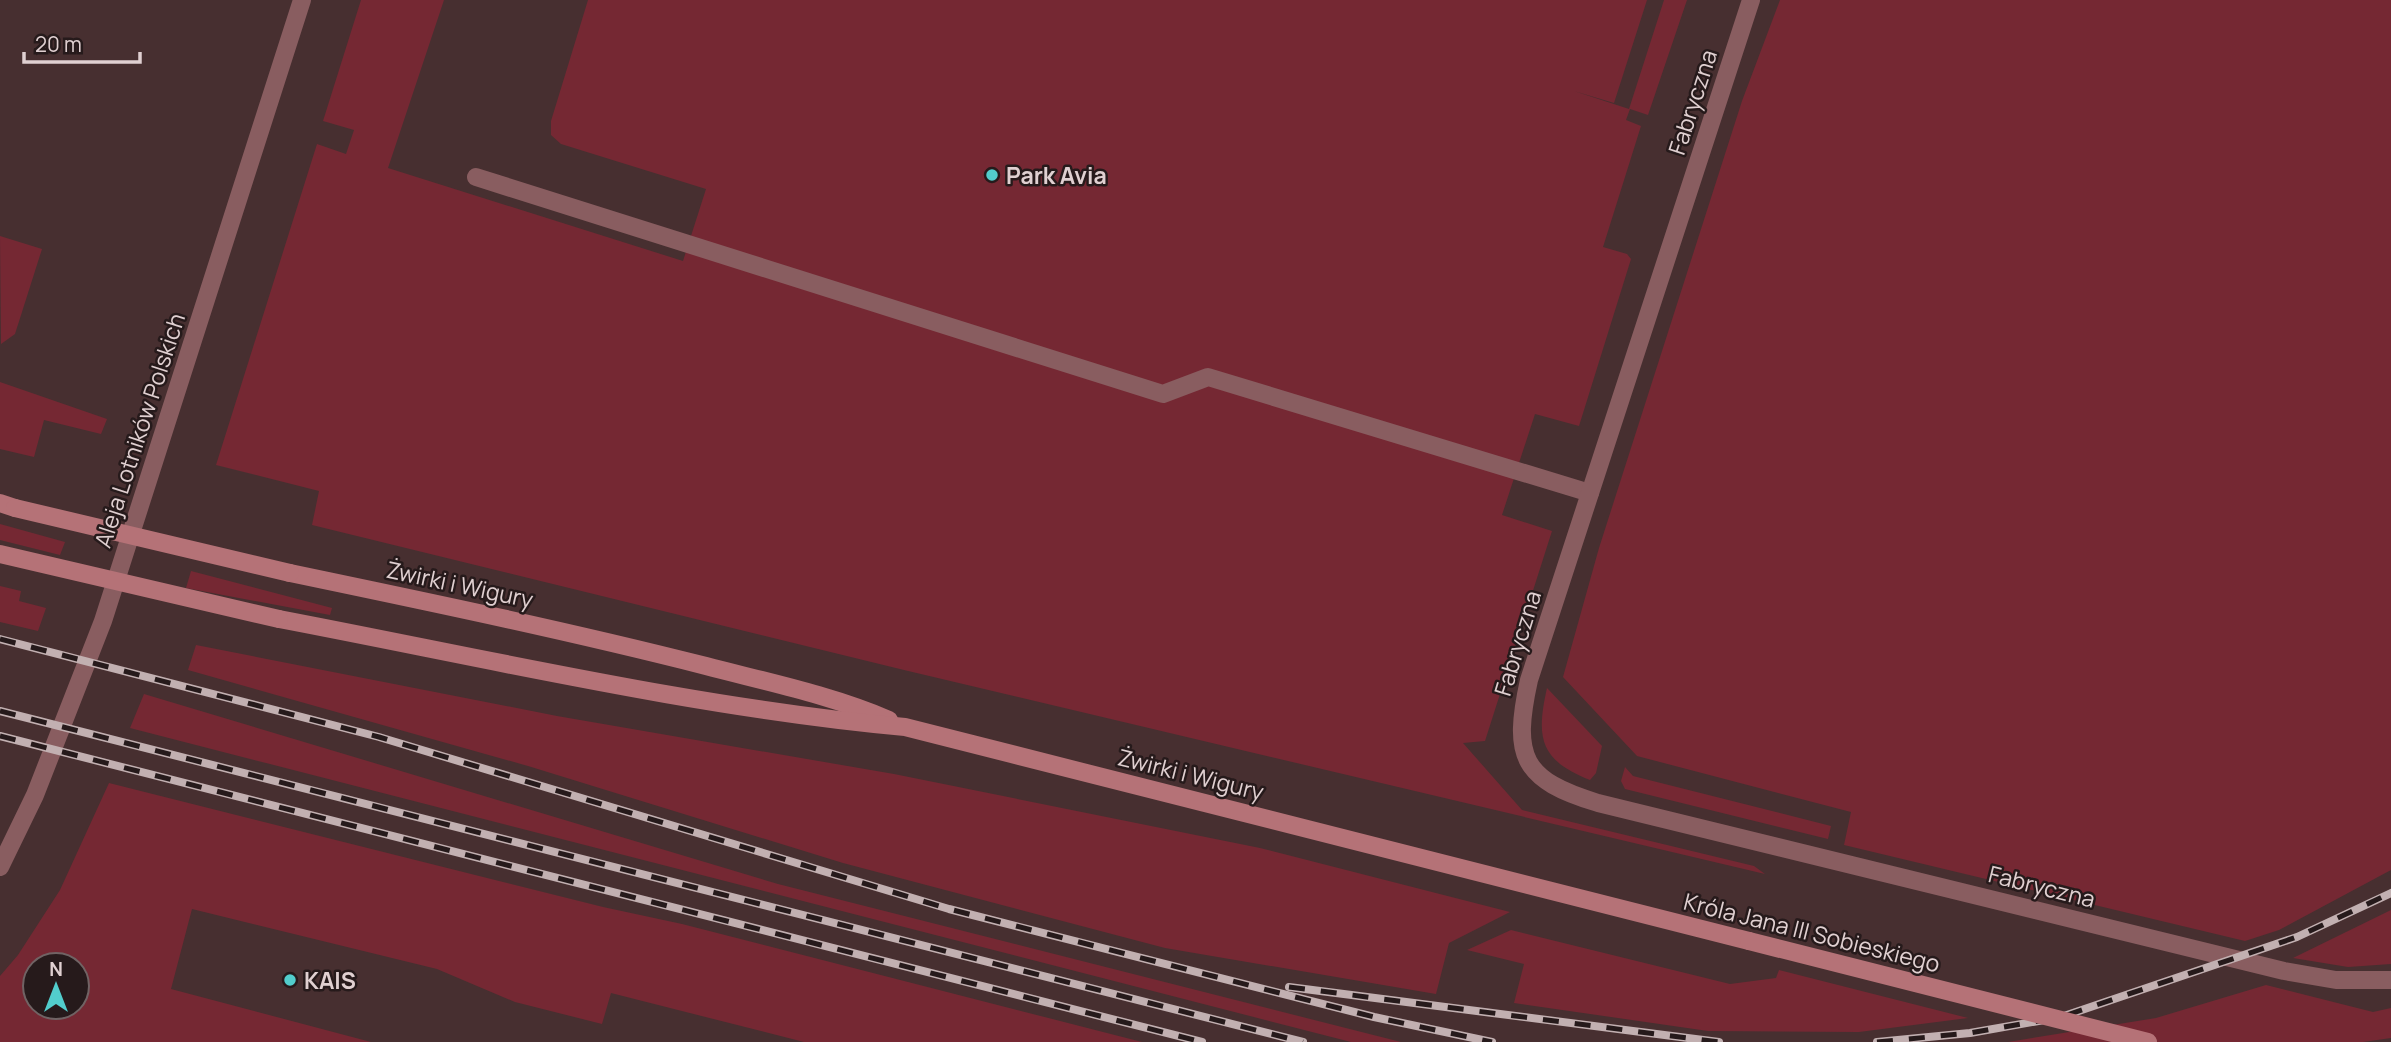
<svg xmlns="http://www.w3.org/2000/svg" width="2391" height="1042" viewBox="0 0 2391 1042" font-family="Manrope,sans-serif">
  <rect width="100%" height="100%" fill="#472f30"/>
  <g fill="#752833" fill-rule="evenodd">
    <path d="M 361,0 L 444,0 L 388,168 L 683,261 L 706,189 L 561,144 L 551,135 L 551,121 L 588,0 L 1647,0 L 1614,103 L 1574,91 L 1629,109 L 1664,0 L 1687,0 L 1648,115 L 1630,109 L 1626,120 L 1641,126 L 1603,247 L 1627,254 L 1631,259 L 1579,426 L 1535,414 L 1502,515 L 1552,531 L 1485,741 L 1463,743 L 1522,810 L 1754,866 L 1765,874 L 904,670 L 312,525 L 319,491 L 216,465 L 317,144 L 346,154 L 354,130 L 323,121 Z"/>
    <path d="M 1780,0 L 2391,0 L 2391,870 L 2279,930 L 2245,941 L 1844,845 L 1851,812 L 1637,756 L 1563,677 L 1599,548 L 1742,101 Z"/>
    <path d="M 0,236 L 42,249 L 15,334 L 1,344 Z"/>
    <path d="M 0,382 L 107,419 L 101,434 L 44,420 L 34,457 L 0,449 Z"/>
    <path d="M 0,524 L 65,542 L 60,555 L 0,540 Z"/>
    <path d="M 191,571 L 332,608 L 330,615 L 186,588 Z"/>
    <path d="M 0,586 L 21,591 L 19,601 L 46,608 L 38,631 L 0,622 Z"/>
    <path d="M 196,645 L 557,716 L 894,774 L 1260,848 L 1510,912 L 1449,943 L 1436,994 L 1165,948 L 843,863 L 528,766 L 188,670 Z"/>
    <path d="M 1547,688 L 1602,746 L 1596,773 L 1590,780 C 1539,760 1536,737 1547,688 Z"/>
    <path d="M 144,694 L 778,884 L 1401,1042 L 1351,1042 L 130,728 Z"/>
    <path d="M 1625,767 L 1633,776 L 1831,826 L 1828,839 L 1625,789 L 1621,781 Z"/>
    <path d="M 109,783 L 603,907 L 682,924 L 1142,1042 L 804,1042 L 611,993 L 602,1024 L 515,1002 L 437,969 L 192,909 L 171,989 L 371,1042 L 0,1042 L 0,976 L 18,955 L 60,890 ZM 77,965 L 77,1007 L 35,1007 L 35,965 Z"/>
    <path d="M 2391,910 L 2391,964 L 2348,967 L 2293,958 Z"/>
    <path d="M 1511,930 L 1730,984 L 1776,978 L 1779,970 L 1968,1018 L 1859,1032 L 1708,1031 L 1514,1003 L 1524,964 L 1467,950 Z"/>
    <path d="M 2266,985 L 2373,1012 L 2391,1008 L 2391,1038 L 2363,1042 L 2008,1042 L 2156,1018 Z"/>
  </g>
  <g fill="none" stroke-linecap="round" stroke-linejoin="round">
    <path stroke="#895d60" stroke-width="18" d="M 476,177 L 1163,394 L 1208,377 L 1590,493"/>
    <path stroke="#895d60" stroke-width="18" d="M 1751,0 L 1529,680 C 1512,757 1522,780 1598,803 L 2284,971 L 2336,980 L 2391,980"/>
    <path stroke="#895d60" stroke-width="18" d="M 0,867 L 35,795 L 103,621 L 302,0"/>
    <g stroke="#b57277" stroke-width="18">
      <path d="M 0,503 L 15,508"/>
      <path d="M 290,573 C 429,602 568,631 706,666 C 767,682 831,695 889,720"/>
      <path d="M 279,619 C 484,658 698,708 905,727 L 1749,941"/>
    </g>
    <g stroke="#c2b0b1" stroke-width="8">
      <g id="rail">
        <path d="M 0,639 L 379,737 L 949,909 L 1374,1017 L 1492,1042"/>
        <path d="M 0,711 L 1303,1042"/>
        <path d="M 0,736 L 1202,1042"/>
        <path d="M 1289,987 L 1719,1042"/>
        <path d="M 1877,1042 L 1970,1033 L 2061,1017 L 2297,937 L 2391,893"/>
      </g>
    </g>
    <use href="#rail" stroke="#261a1b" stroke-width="5" stroke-dasharray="16" stroke-linecap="butt"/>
    <g stroke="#b57277" stroke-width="18">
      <path d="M 15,508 L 290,573"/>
      <path d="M 0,554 L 279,619"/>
      <path d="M 1749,941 L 2148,1042"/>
    </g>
  </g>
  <g fill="#52cdcc" stroke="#261a1b" stroke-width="2.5">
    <circle cx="992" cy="175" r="7"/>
    <circle cx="290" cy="980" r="7"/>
  </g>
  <g text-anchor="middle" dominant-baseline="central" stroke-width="5" stroke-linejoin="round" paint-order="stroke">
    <g font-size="23" fill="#e0d0d1" stroke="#261a1b">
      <text transform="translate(1692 102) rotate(-72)">Fabryczna</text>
      <text transform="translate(139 430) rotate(-72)">Aleja Lotników Polskich</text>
      <text transform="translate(460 584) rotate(12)">Żwirki i Wigury</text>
      <text transform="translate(1517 643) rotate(-73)">Fabryczna</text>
      <text transform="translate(1191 774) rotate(14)">Żwirki i Wigury</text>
      <text transform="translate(2042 886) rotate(14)">Fabryczna</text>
      <text transform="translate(1812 932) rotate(14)">Króla Jana III Sobieskiego</text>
    </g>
    <g font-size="23" font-weight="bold" fill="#e0d0d1" stroke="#261a1b" text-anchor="start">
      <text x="1006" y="175">Park Avia</text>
      <text x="304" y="980">KAIS</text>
    </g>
  </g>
  <g transform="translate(56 986)"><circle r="33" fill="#261a1b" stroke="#706364" stroke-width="2"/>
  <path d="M0-5L12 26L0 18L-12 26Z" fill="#52cdcc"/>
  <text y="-10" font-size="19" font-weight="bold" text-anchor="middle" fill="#e0d0d1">N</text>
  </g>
  <path d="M24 52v10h116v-10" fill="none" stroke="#e0d0d1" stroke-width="3.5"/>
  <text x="35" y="52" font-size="21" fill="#e0d0d1" stroke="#261a1b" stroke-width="5" paint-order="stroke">20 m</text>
</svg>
